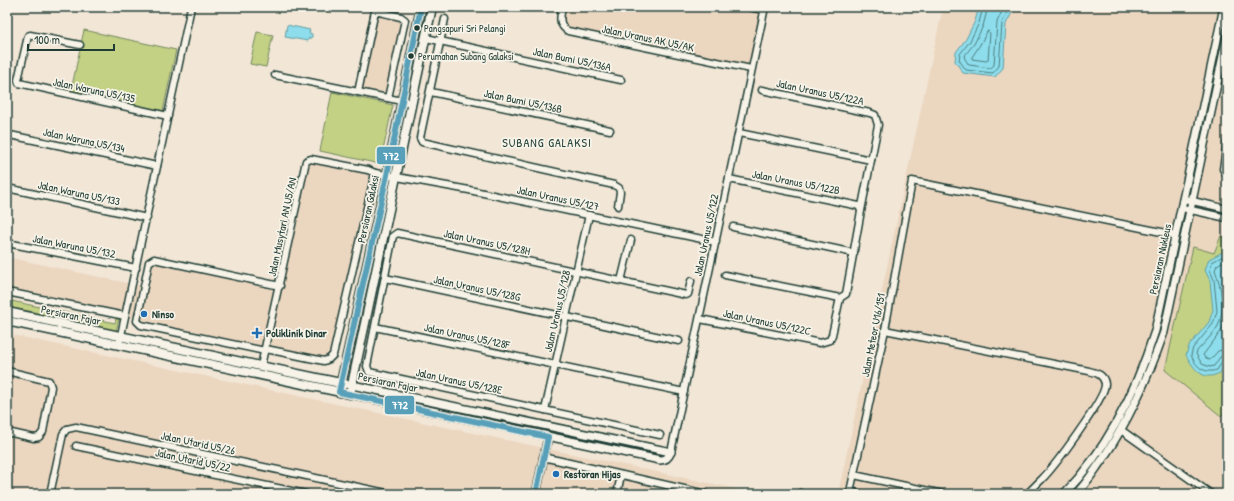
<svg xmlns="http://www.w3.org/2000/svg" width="1234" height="501" viewBox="0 0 1234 501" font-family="'Patrick Hand',sans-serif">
  <rect width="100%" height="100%" fill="#f2e6d6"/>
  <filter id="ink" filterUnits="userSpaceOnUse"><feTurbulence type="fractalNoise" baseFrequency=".025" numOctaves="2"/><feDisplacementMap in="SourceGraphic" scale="8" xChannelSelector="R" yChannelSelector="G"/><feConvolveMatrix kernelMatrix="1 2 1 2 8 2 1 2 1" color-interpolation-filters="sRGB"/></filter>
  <g filter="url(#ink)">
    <g fill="#ebd6c0">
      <path d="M 565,7 L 736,7 L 761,12 L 749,66 L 567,27 L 563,20 Z"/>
      <path d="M 943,7 L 1227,7 L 1227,494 L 838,494 Z"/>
      <path d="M 377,14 L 402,21 L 386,96 L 360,90 Z"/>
      <path d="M 312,161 L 368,172 L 373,175 L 332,354 L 324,359 L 140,320 L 140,318 L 7,290 L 7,257 L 145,287 L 151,263 L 153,261 L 281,289 L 308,162 Z"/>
      <path d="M 7,334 L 751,492 L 751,494 L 7,494 Z"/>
    </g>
    <g fill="#c3d185" stroke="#71875c">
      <path d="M 84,30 L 176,50 L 163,111 L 71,91 Z"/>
      <path d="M 257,32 L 273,35 L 266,67 L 250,64 Z"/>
      <path d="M 332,92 L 393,105 L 380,164 L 320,151 Z"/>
      <path d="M 1221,236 L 1227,238 L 1227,410 L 1221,416 L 1165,370 L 1193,247 L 1214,253 Z"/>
      <path d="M 7,300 L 115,323 L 116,319 L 119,319 L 116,331 L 44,317 L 33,312 L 7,307 Z"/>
      <path d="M 125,341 L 333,385 L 333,387 L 124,344 Z"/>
    </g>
    <g fill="#8eddec" stroke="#629da2">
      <path d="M 979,7 L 1015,7 L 1006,24 L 1003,68 L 995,77 L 963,73 L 955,61 L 956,52 L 966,39 L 975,21 Z"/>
      <path d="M 287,25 L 310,30 L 309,33 L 312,34 L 312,37 L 308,39 L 308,41 L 285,37 Z"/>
      <path d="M 1227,250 L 1227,360 L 1220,373 C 1217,374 1213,376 1210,376 C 1199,377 1191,364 1186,355 L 1189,346 L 1209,322 L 1213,310 L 1210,281 L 1205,270 L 1209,259 Z"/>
    </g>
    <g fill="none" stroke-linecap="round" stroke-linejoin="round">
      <g stroke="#4b7d7e" stroke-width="1">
        <path d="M 983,7 L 979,23 L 970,41 L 960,54 L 959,60 L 966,70 L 993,73 L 999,66 L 1002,23 L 1010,7"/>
        <path d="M 988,7 L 983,26 L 974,44 L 964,56 L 965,59 L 969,65 L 991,68 L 994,65 L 997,22 L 1004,7"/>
        <path d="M 988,31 L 990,33 L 988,60 L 986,61 L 972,59 L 972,57 L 978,48 Z"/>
        <path d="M 1227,254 L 1212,262 L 1210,270 L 1214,280 L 1217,311 L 1213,324 L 1193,348 L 1191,355 C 1196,367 1204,374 1217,370 L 1222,362 L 1227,360"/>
        <path d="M 1227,259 L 1217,265 L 1215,270 C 1221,287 1226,308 1218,326 C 1213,335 1204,343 1197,351 L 1196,354 L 1202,364 L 1210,367 L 1214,366 L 1220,357 L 1227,355"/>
        <path d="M 1227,316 L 1222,330 L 1203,355 L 1206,359 L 1210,360 L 1218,351 L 1227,349"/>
      </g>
      <g stroke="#1f3d34" stroke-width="9">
        <g id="minor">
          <path d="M 562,7 C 560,17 558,25 568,31 L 751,69"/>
          <path d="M 749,7 L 764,10"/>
          <path d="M 445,19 L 420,138 L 422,142 L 614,185 L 619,188 L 620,192 L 618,206"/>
          <path d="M 426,38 L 621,80"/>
          <path d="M 80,45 L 30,35 L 28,36 L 18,80 L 19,83 L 168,116"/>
          <path d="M 275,75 L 412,103"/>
          <path d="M 762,90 L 870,113 L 875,115 L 878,125 L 861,211"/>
          <path d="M 358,92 L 375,11 L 401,17 L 405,20 L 388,98"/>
          <path d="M 431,92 L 610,130"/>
          <path d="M 739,133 L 871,160"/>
          <path d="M 7,136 L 10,135 L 157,166"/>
          <path d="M 1227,143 L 1223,169 L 1227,176"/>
          <path d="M 7,188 L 147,218"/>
          <path d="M 1184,199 L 1227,209"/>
          <path d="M 1182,208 L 1227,218"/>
          <path d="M 733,227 L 854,253"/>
          <path d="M 7,243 L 136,268"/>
          <path d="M 725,275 L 840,298"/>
          <path d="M 385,278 L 679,341"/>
          <path d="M 621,281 L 631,240"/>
          <path d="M 7,292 L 125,316"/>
          <path d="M 700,319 L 820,343 L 830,340 L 832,335 L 840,298 L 846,294 L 861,211 L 859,206 L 729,179"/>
          <path d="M 375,327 L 684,392"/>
          <path d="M 885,330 L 1089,371 C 1097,373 1104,375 1105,384 C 1106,398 1054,467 1042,479 C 1037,484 1032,489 1027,494"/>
          <path d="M 120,340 L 191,7"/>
          <path d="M 266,349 L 324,361 L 329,359 L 333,355 L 375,173 L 469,190 L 716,242"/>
          <path d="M 265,351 L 141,325 L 137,321 L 149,262 L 154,259 L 280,286"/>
          <path d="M 261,366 L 306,161 L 311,159 L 368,170 L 375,173"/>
          <path d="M 7,371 L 49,381 L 51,387 L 43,432 L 39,437 L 34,438 L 7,432"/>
          <path d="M 545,410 L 589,215"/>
          <path d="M 1121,430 L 1211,494"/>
          <path d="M 660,435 L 369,372 L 367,366 L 393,236 L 397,233 L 686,295 L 688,294 L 691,281"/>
          <path d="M 76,446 L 306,494"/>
          <path d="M 671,452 L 765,7"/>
          <path d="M 543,457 L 706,494"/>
          <path d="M 207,473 L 211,456"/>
          <path d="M 854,475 L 943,494"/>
          <path d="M 850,492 L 885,330 L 912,181 L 1176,235"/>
          <path d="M 50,494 L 63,434 L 67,429 L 76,427 L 391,494"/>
          <path d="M 617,494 L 621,475"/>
          <path d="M 800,494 L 800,493"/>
        </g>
      </g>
      <g stroke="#1f3d34" stroke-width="10">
        <g id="tertiary">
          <path d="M 350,394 L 660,460 C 666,460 668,458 671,452 L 352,385"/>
          <path d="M 850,492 L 859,494"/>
          <path d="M 536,494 L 548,437"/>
          <path d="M 1064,494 C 1108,449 1136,391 1155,331 L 1224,7"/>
          <path d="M 1076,494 C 1086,484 1094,471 1102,460 C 1129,420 1148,378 1164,332 L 1227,37"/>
        </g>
      </g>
      <g stroke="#1f3d34" stroke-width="11">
        <g id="secondary">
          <path d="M 7,312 L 345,384"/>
          <path d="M 7,321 L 350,394 L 432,7"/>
          <path d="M 339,392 L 387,175 L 421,7"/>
        </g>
      </g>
      <use href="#minor" stroke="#f7f3e8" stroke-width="6"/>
      <use href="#tertiary" stroke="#f7f3e8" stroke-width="7"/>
      <use href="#secondary" stroke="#f7f3e8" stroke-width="8"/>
      <g stroke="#f7f3e8" stroke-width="9">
        <g id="bus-1">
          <path d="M 421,7 L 387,175 L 339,392 L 548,437"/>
          <path d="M 536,494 L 548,437"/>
        </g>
      </g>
      <use href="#bus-1" stroke="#58a0b9" stroke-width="6"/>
    </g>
  </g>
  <g fill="#1f3d34" stroke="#f7f3e8" stroke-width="1.5">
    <circle cx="417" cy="28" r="3.5"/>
    <circle cx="411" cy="56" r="3.5"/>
  </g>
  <g fill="#1f6fb2" stroke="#f7f3e8" stroke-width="1.5">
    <circle cx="144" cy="314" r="4"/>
    <path d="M255 327h4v4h4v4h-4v4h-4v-4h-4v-4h4z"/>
    <circle cx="556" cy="474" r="4"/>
  </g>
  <g text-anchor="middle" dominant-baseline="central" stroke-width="3.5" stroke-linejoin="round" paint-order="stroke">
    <g font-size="10" fill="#1f3d34" stroke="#f7f3e8" text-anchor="start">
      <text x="424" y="28">Pangsapuri Sri Pelangi</text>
      <text x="418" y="56">Perumahan Subang Galaksi</text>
    </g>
    <g font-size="11" fill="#1f3d34" stroke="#f7f3e8">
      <text transform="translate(648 38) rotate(12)">Jalan Uranus AK U5/AK</text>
      <text transform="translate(572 59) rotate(12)">Jalan Bumi U5/136A</text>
      <text transform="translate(94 90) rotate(12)">Jalan Waruna U5/135</text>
      <text transform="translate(820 92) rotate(12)">Jalan Uranus U5/122A</text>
      <text transform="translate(523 101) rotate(12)">Jalan Bumi U5/136B</text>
      <text transform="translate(84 140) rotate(12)">Jalan Waruna U5/134</text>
      <text transform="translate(796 182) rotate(11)">Jalan Uranus U5/122B</text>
      <text transform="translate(79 193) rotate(12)">Jalan Waruna U5/133</text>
      <text transform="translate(558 198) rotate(12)">Jalan Uranus U5/127</text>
      <text transform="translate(368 209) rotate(-78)">Persiaran Galaksi</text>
      <text transform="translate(282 227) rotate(-78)">Jalan Musytari AN U5/AN</text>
      <text transform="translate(706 235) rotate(-78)">Jalan Uranus U5/122</text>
      <text transform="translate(487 242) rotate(12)">Jalan Uranus U5/128H</text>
      <text transform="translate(74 246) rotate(11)">Jalan Waruna U5/132</text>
      <text transform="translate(1160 259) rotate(-78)">Persiaran Nukleus</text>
      <text transform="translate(477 288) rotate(12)">Jalan Uranus U5/128G</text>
      <text transform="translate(557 311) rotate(-77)">Jalan Uranus U5/128</text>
      <text transform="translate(71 315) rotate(12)">Persiaran Fajar</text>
      <text transform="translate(767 322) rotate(12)">Jalan Uranus U5/122C</text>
      <text transform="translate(873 335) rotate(-79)">Jalan Meteor U16/151</text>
      <text transform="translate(467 336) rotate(12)">Jalan Uranus U5/128F</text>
      <text transform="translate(459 381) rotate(12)">Jalan Uranus U5/128E</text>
      <text transform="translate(388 382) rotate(12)">Persiaran Fajar</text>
      <text transform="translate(198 443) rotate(12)">Jalan Utarid U5/26</text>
      <text transform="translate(193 460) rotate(12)">Jalan Utarid U5/22</text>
    </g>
    <g font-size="11" font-weight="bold" fill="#1f3d34" stroke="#f7f3e8" text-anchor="start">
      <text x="152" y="314">Ninso</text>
      <text x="266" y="333">Poliklinik Dinar</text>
      <text x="564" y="474">Restoran Hijas</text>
    </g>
    <g font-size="12" letter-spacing="1" fill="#1f3d34" stroke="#f7f3e8">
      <text x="547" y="142">SUBANG GALAKSI</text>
    </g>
  </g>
  <g stroke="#f7f3e8" stroke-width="1.5">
    <rect x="376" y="146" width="30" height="19" rx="4" fill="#58a0b9"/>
    <rect x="384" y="395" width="31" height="20" rx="4" fill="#58a0b9"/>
  </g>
  <g font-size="11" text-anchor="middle" font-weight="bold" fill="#fff">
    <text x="391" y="160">772</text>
    <text x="400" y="409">772</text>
  </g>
  <rect width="1234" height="501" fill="none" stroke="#f7f3e8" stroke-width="24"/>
  <rect x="12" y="12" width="1210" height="477" fill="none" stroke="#1f3d34" stroke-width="1.5" filter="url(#ink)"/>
  <path d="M28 44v6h86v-6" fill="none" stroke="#1f3d34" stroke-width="2"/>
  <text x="34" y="44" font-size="12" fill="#1f3d34" stroke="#f7f3e8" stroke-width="3" paint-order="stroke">100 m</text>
</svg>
